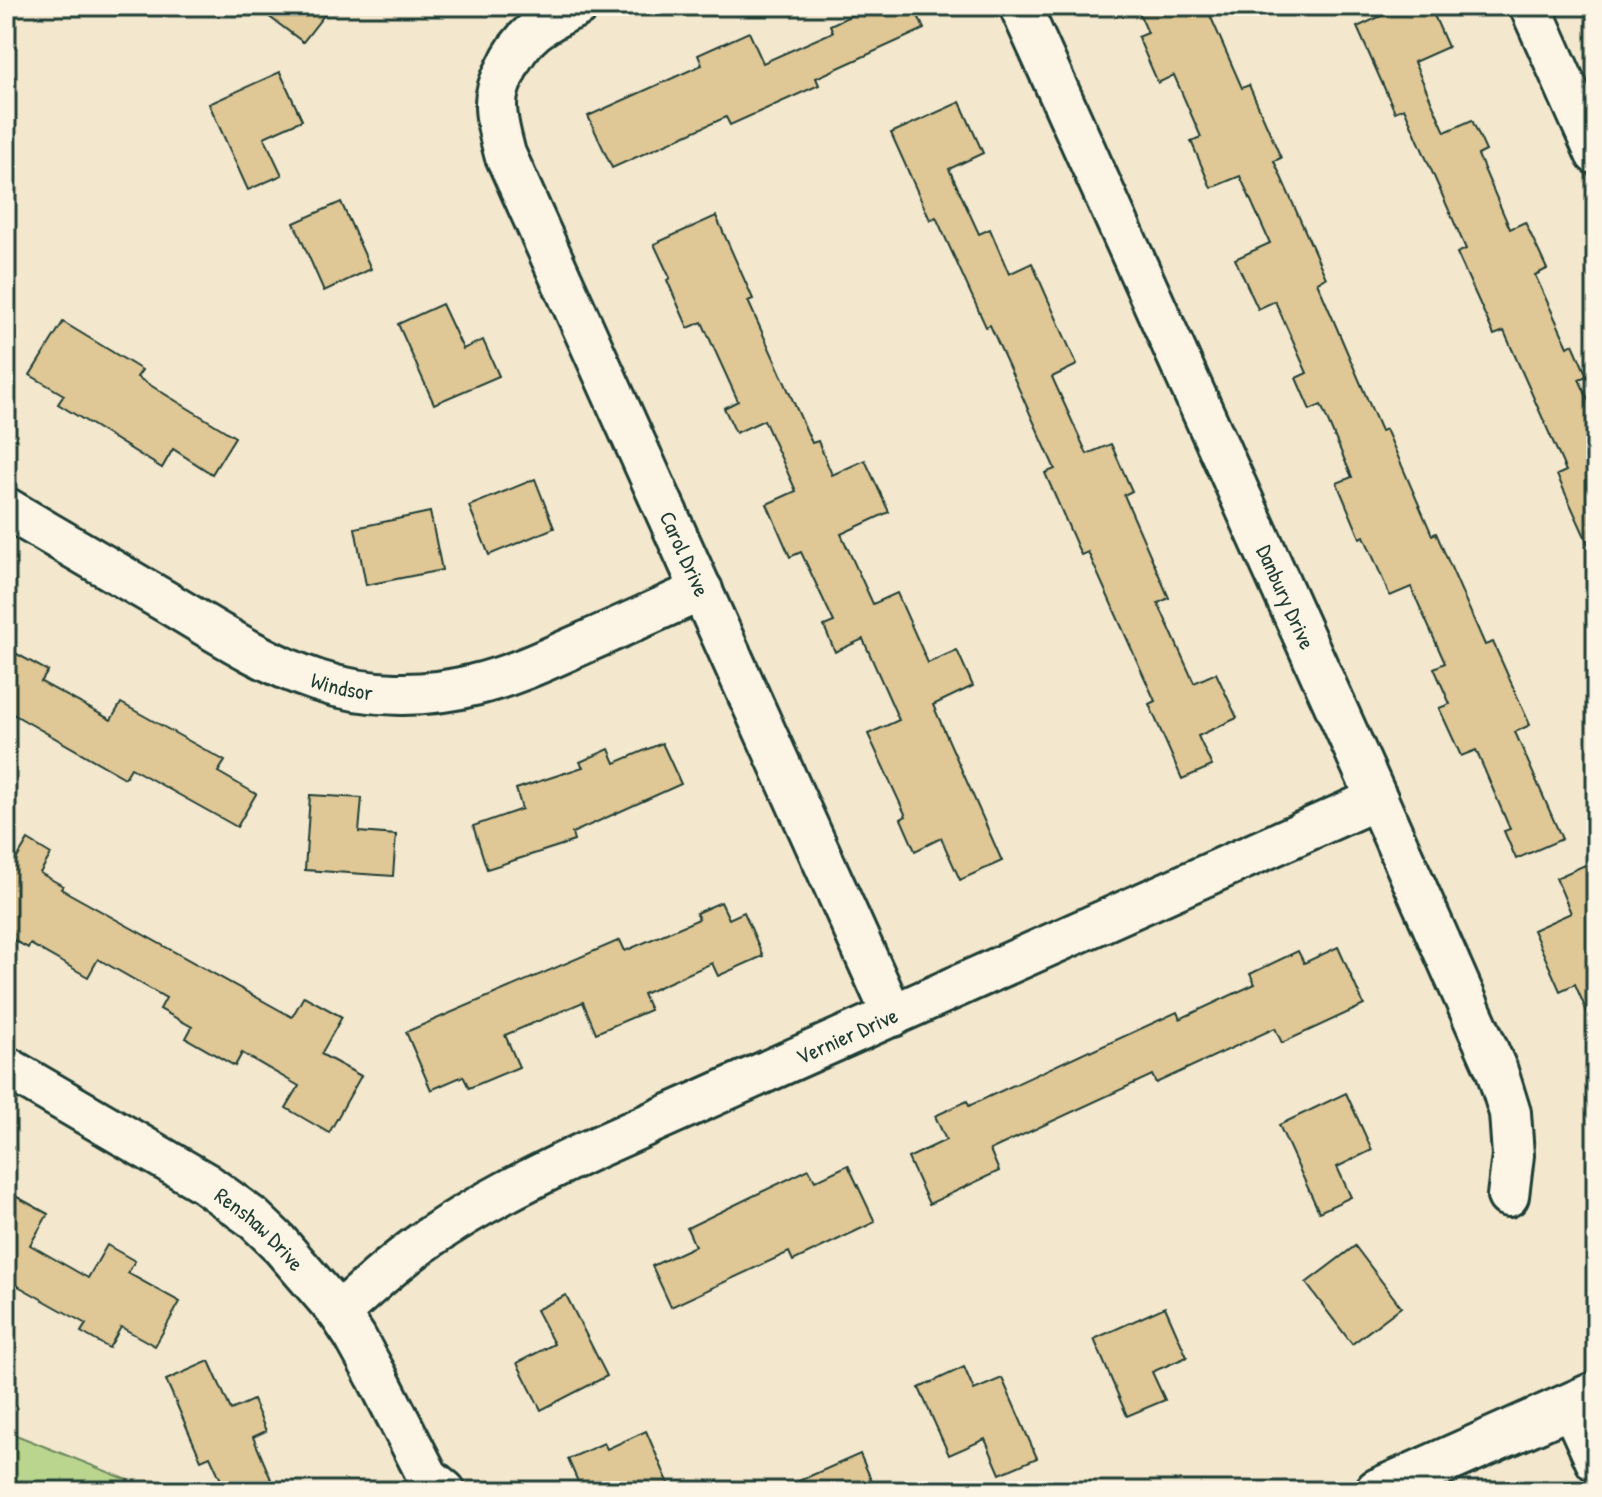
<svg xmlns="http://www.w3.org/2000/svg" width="1602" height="1497" viewBox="0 0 1602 1497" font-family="'Patrick Hand',sans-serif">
  <rect width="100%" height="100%" fill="#f3e7cd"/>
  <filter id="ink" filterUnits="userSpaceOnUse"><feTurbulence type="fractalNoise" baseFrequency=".0125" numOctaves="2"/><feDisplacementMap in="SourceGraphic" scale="16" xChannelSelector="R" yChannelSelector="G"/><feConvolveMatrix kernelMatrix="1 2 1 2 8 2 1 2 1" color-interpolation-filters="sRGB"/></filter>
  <g filter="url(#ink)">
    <path fill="#bad58d" stroke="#6c8960" stroke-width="2" d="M 6,1431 L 148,1488 L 141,1491 L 6,1491 Z"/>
    <g fill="#dfc796" stroke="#1f3d34" stroke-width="2">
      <path d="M 255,6 L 331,6 L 303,42 Z"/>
      <path d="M 872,6 L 914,6 L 924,29 L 816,78 L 819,85 L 730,125 L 726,117 L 612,168 L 588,116 L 702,65 L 698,55 L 749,32 L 763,63 L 833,32 L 830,25 Z"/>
      <path d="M 1136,6 L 1206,6 L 1242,88 L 1249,85 L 1281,158 L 1274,161 L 1326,278 L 1317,282 L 1381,431 L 1386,429 L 1432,535 L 1436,533 L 1485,645 L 1493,642 L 1530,725 L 1515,732 L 1562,839 L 1516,859 L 1504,831 L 1510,829 L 1476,750 L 1461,756 L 1439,708 L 1450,704 L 1434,668 L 1445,663 L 1411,587 L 1390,596 L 1364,536 L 1360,538 L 1337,483 L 1352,477 L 1321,405 L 1310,410 L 1296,378 L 1307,373 L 1275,301 L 1258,309 L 1235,259 L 1270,243 L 1240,176 L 1211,188 L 1191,141 L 1201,137 L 1174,75 L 1158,83 L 1138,37 L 1148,33 Z"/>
      <path d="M 1403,6 L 1430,6 L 1448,47 L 1414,62 L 1445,132 L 1472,120 L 1486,151 L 1478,155 L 1510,229 L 1525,222 L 1547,269 L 1535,275 L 1568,347 L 1573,344 L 1587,376 L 1579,379 L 1596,417 L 1596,561 L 1557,475 L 1566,471 L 1504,331 L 1494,335 L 1457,253 L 1466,249 L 1404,108 L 1395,112 L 1357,27 Z"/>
      <path d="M 280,72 L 302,120 L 264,137 L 282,175 L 248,190 L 209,104 Z"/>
      <path d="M 960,102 L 983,153 L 949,169 L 979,234 L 990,229 L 1009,274 L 1032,263 L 1077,365 L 1052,377 L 1087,454 L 1111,444 L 1132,491 L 1124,495 L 1169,598 L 1158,603 L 1194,683 L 1216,673 L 1237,718 L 1198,736 L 1212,766 L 1182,779 L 1149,704 L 1155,701 L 1088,552 L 1081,555 L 1045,473 L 1055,469 L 990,325 L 986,327 L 936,217 L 930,220 L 891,133 Z"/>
      <path d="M 341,202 L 371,269 L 324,291 L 294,223 Z"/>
      <path d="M 716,216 L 753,299 L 748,301 L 812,443 L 818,441 L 832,475 L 865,460 L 889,512 L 841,534 L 873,604 L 897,593 L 928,663 L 957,650 L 973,686 L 933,705 L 1002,861 L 960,880 L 941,838 L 915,851 L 901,819 L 906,816 L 868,734 L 899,720 L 863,639 L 835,652 L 824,626 L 834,622 L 801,552 L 790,557 L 767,504 L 796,491 L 764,420 L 736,433 L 724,408 L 738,401 L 702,322 L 688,328 L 667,280 L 670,278 L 654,244 Z"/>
      <path d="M 442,304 L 463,349 L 483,340 L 499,376 L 434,404 L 398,324 Z"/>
      <path d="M 63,322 L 142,370 L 137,377 L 235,437 L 212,474 L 173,449 L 162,468 L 58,404 L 64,395 L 30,375 Z"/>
      <path d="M 535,479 L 554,528 L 489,555 L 469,506 Z"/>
      <path d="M 430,512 L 442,570 L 366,585 L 355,528 Z"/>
      <path d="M 6,648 L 48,671 L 41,682 L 111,720 L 121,703 L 225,761 L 218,772 L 256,794 L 237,827 L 131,768 L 125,778 L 6,710 Z"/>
      <path d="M 662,743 L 681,784 L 572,833 L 574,841 L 487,869 L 473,826 L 522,809 L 516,789 L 583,767 L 580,762 L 609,749 L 615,763 Z"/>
      <path d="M 310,795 L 362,798 L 359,832 L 396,835 L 393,876 L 305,870 Z"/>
      <path d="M 28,840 L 51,854 L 40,873 L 63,886 L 61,889 L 292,1017 L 304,996 L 342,1017 L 321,1054 L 361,1076 L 329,1133 L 286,1108 L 299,1086 L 242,1053 L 235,1066 L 186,1038 L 192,1027 L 160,1009 L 166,998 L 98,959 L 88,977 L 30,944 L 28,948 L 6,936 L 6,854 L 16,860 Z"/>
      <path d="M 1585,865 L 1596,889 L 1596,1033 L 1575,984 L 1560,991 L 1533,930 L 1571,913 L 1556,878 Z"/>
      <path d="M 721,902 L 729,919 L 744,912 L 763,956 L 718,976 L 712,963 L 643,994 L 650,1010 L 596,1033 L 583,1002 L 505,1035 L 519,1067 L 469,1088 L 463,1076 L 431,1090 L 406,1032 L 620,940 L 625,951 L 699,919 L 696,913 Z"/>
      <path d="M 1338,947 L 1364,1005 L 1282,1043 L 1275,1028 L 1156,1083 L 1152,1075 L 990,1150 L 999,1171 L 929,1204 L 908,1158 L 946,1140 L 935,1116 L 967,1101 L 969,1106 L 1089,1050 L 1090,1052 L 1177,1012 L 1180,1019 L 1255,984 L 1250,974 L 1298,951 L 1304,963 Z"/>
      <path d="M 1346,1093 L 1372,1150 L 1337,1167 L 1351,1197 L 1319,1212 L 1279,1125 Z"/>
      <path d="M 848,1165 L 875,1222 L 793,1261 L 789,1252 L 671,1307 L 652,1266 L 695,1246 L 687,1228 L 809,1169 L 815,1181 Z"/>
      <path d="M 6,1191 L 48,1214 L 30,1245 L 88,1278 L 107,1245 L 135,1261 L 128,1273 L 180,1302 L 155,1346 L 121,1327 L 109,1348 L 81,1332 L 86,1324 L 9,1281 L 6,1286 Z"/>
      <path d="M 1355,1246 L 1401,1307 L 1352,1344 L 1306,1283 Z"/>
      <path d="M 566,1295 L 607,1376 L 541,1410 L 517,1363 L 554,1344 L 536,1310 Z"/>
      <path d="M 1165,1307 L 1187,1357 L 1152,1372 L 1165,1400 L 1127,1416 L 1094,1339 Z"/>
      <path d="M 209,1361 L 231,1410 L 253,1400 L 266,1431 L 253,1437 L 276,1491 L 226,1491 L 210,1456 L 201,1460 L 166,1380 Z"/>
      <path d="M 964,1367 L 974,1390 L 1002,1378 L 1037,1458 L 1000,1474 L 985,1439 L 949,1455 L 919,1388 Z"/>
      <path d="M 646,1431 L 672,1491 L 582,1491 L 568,1459 L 604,1443 L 607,1449 Z"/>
      <path d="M 860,1454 L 876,1491 L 776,1491 Z"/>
    </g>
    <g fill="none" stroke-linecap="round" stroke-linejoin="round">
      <g stroke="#1f3d34" stroke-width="46">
        <g id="minor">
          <path id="s1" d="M 578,6 C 545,21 521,35 506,70 C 500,82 496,92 496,105 C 496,122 501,138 505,154 L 893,1016"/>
          <path id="s2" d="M 1020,6 L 1377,799 L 1497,1071 L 1510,1113 L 1513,1155 L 1508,1196"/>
          <path d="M 1530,6 L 1596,154"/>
          <path id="s3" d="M 6,508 C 58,539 110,569 163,600 C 212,629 263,663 318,681 C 367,697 424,698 474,685 C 513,676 550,658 586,642 C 625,625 664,607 702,590"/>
          <path id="s4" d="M 6,1067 L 205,1183 L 253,1218 L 277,1241 L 339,1313 L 355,1337 L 377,1377 L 428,1477 L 445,1491"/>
          <path id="s5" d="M 339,1313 C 368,1287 397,1260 429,1238 C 478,1204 532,1178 586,1152 L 1377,799"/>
          <path d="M 1571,1406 L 1596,1461"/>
        </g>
      </g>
      <g stroke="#1f3d34" stroke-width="50">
        <path id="major" d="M 1378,1491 L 1596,1394"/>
      </g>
      <use href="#minor" stroke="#fcf5e5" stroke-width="40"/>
      <use href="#major" stroke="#fcf5e5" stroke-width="44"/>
    </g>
  </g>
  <g text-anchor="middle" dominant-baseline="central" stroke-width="6" stroke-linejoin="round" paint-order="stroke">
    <g font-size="22" fill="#1f3d34" stroke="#fcf5e5">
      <text stroke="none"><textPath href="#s1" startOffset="624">Carol Drive</textPath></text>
      <text stroke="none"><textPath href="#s2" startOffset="648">Danbury Drive</textPath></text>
      <text stroke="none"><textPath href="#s3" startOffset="382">Windsor</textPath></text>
      <text stroke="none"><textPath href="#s5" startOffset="582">Vernier Drive</textPath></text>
      <text stroke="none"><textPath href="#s4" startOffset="302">Renshaw Drive</textPath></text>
    </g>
  </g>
  <rect width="1602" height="1497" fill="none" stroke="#fcf5e5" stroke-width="32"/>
  <rect x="16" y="16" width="1570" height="1465" fill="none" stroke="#1f3d34" stroke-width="3" filter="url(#ink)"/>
</svg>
